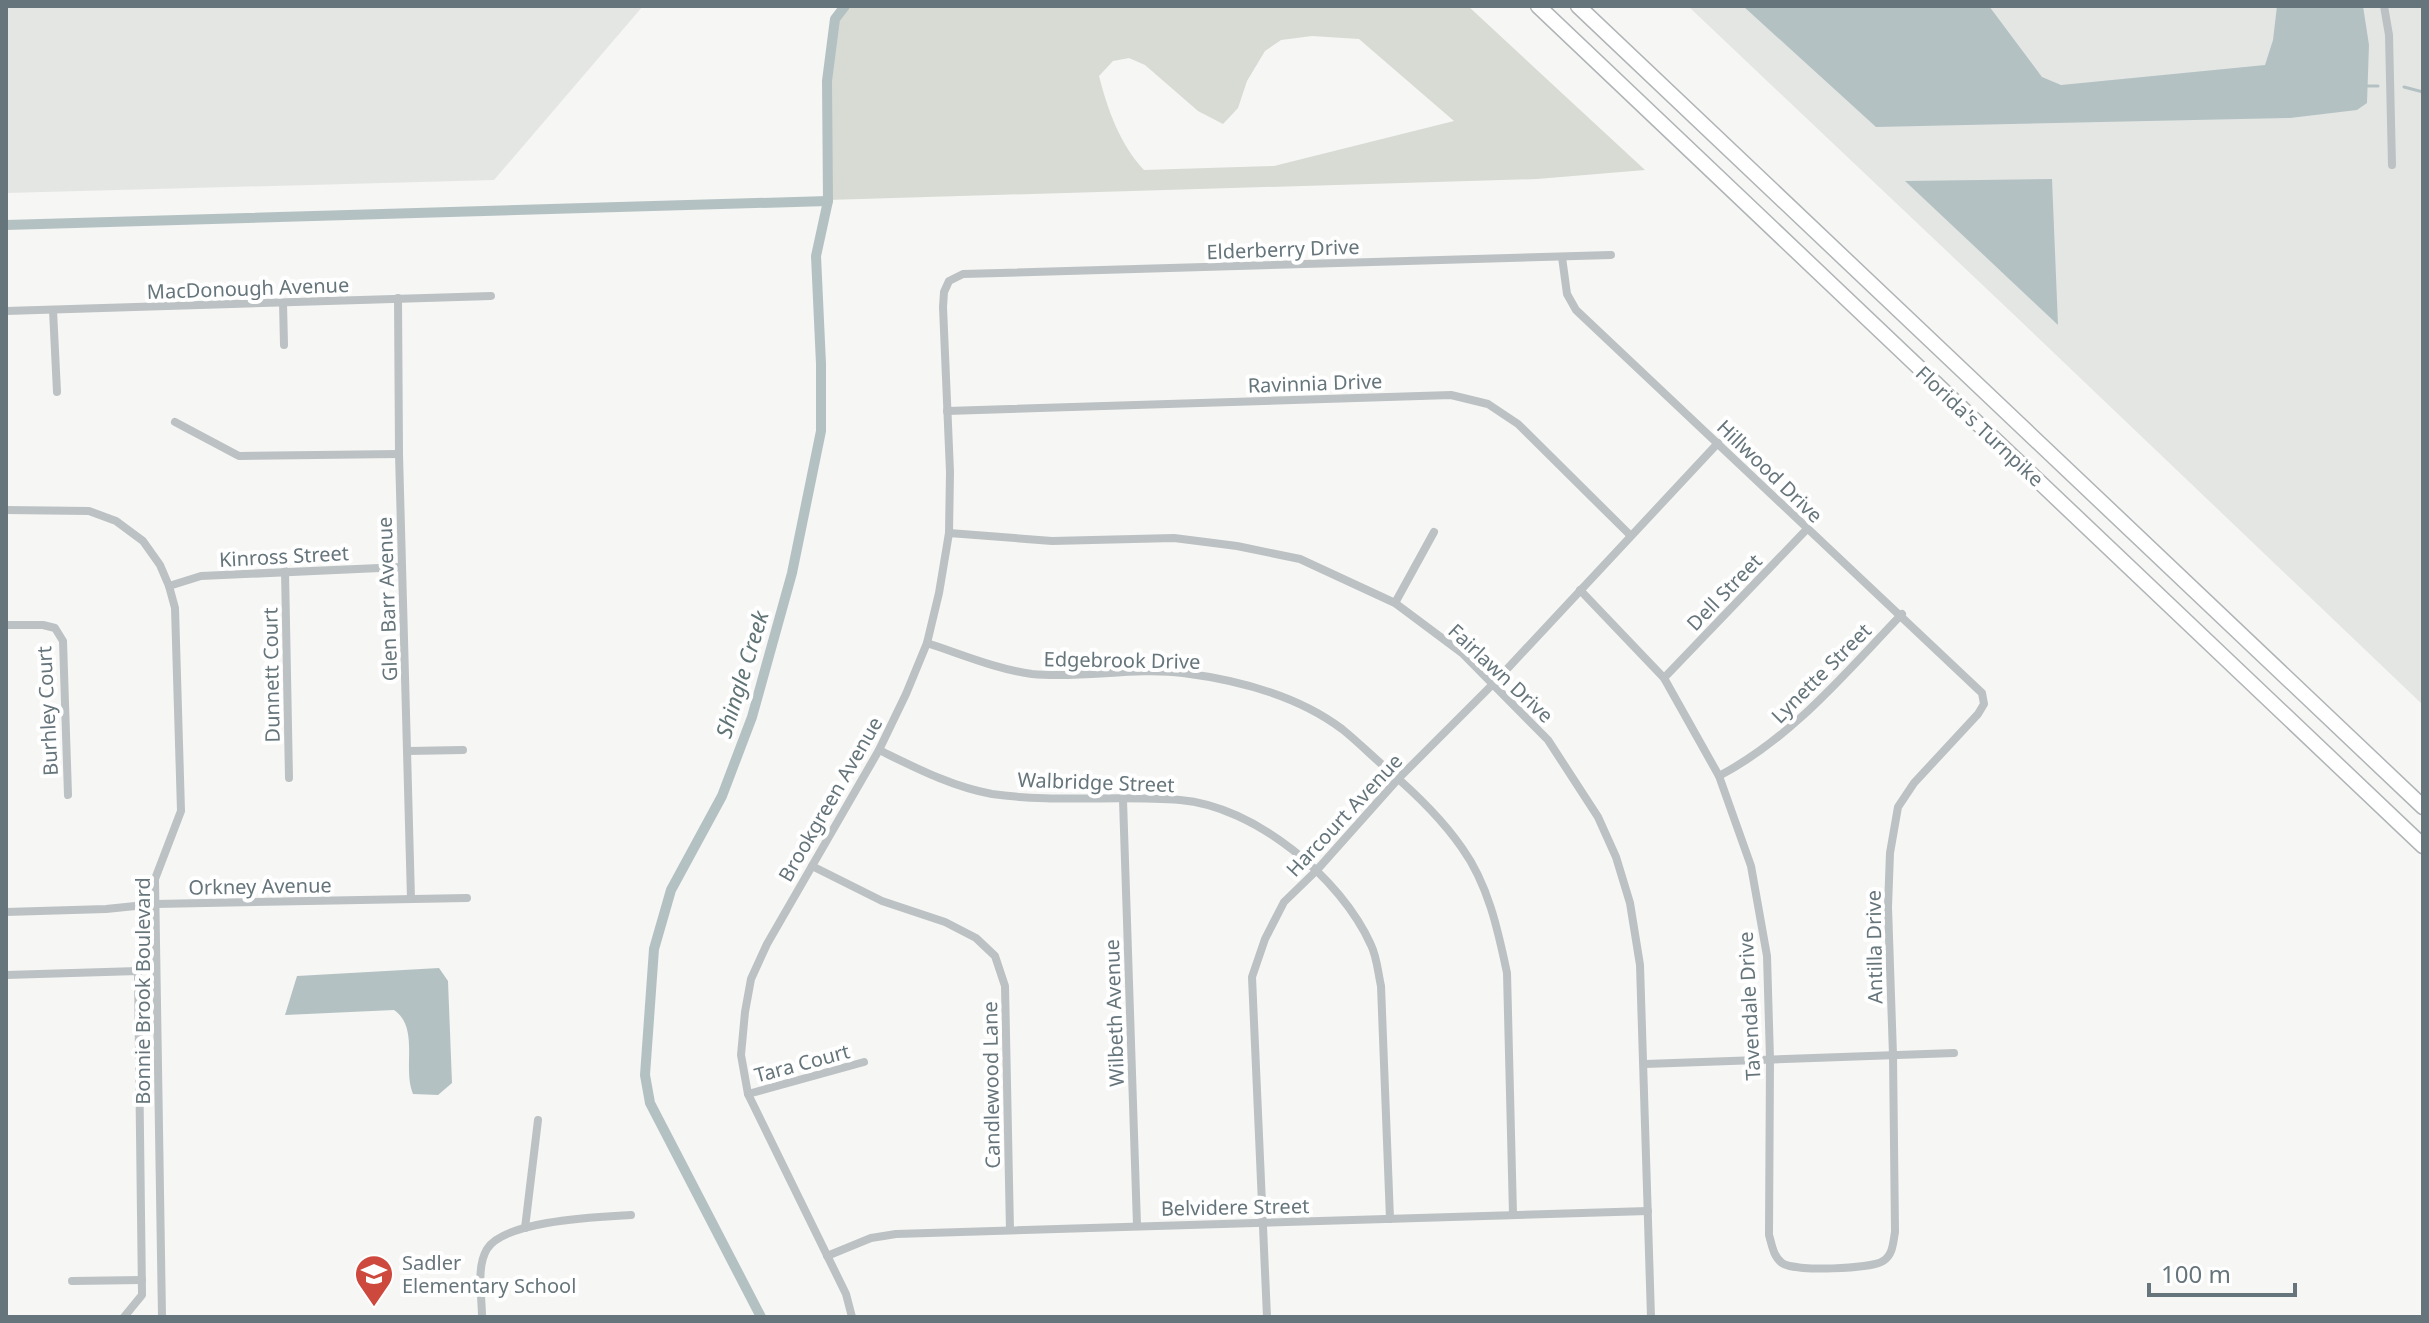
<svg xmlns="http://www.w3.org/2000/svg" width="2429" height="1323" viewBox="0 0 2429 1323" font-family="'Noto Sans',sans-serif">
  <rect width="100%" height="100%" fill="#f6f6f4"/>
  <g fill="#e4e6e4">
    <path d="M 6,6 L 643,6 L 494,180 L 6,193 Z"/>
    <path d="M 1688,6 L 2423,6 L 2423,705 L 2009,310 Z"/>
  </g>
  <path fill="#d7dbd4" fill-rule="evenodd" d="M 844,6 L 1468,6 L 1645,170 L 1537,179 L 827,200 C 827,146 817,52 844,6 ZM 1312,36 L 1359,39 L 1454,121 L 1274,166 L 1144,170 C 1120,144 1108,111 1099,76 L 1113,61 L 1129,58 L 1145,65 L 1198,111 L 1223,124 L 1238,108 L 1247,81 L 1265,51 L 1281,40 Z"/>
  <g fill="#b4c1c3">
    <path d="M 1743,6 L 1989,6 L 2042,77 L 2061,85 L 2265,65 L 2273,40 L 2277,6 L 2363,6 L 2369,45 L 2367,103 L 2357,110 L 2290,118 L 1876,127 Z"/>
    <path d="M 2052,179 L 2058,325 L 1905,181 Z"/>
    <path d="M 439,968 L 448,981 L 452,1083 L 438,1095 L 413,1094 C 402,1068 420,1028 394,1010 L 285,1015 L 297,976 Z"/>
  </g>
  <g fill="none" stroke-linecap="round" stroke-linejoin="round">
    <g stroke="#b4c1c3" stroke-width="3">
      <path d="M 2367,86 L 2378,86"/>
      <path d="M 2404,87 L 2423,92"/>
    </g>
    <g stroke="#b4c1c3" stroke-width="10">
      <path d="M 6,225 L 828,201"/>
      <path d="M 761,1317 L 650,1103 L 645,1075 L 654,949 L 671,890 L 722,796 L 752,717 L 792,573 L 821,431 L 821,364 L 816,256 L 828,201 L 827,81 L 835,19 L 845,6"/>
    </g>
    <g stroke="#b0b4b6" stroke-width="17">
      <g id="motorway">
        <path d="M 1538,6 L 2423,846"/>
        <path d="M 1578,6 L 2423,807"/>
      </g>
    </g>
    <g stroke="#bcc1c3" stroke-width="8">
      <path d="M 2384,6 L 2389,35 L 2392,165"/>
      <path d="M 1562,257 L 1567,294 L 1576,310 L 1982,693 L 1984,704 L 1978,714 L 1914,783 L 1898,807 L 1890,853 L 1888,907 L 1893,1055 L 1895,1232 C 1893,1243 1893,1255 1883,1261 C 1871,1269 1794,1272 1782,1263 C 1773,1256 1772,1245 1769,1235 L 1770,1059 L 1767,956 L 1751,866 L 1719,776 L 1664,678 L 1580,590"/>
      <path d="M 398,298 L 399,454 L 411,899"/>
      <path d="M 283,303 L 284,345"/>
      <path d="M 53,310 L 57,392"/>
      <path d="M 6,311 L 491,296"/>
      <path d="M 947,411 L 1451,395 L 1488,404 L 1518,424 L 1630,535"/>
      <path d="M 175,422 L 239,456 L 399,454"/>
      <path d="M 6,510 L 89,511 L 116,521 L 143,541 L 160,565 L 169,586 L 175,608 L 181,811 L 155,879 L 162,1317"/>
      <path d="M 949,533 L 1052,541 L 1174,538 L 1237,546 L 1300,559 L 1395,603 L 1462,653 L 1548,740 L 1598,817 L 1616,857 L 1630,903 L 1640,965 L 1651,1317"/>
      <path d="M 285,571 L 289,778"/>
      <path d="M 169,586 L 201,576 L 402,567"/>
      <path d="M 1395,603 L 1434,532"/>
      <path d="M 6,625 L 43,625 L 55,628 L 63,641 L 68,795"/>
      <path d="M 927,643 C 961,654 996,669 1032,674 C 1082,679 1133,667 1183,673 C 1238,680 1297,695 1342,729 C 1357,741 1372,756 1387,769 C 1414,792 1442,819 1462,848 C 1488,884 1498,930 1507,973 L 1513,1214"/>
      <path d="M 1664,678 L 1807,529"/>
      <path d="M 879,750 C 914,767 952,787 992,794 C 1055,803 1117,795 1180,800 C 1255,806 1341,878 1371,945 C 1377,957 1378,973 1381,986 L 1390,1219"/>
      <path d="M 408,751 L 463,750"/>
      <path d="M 1719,776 C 1793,737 1845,673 1902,614"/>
      <path d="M 1123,800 L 1137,1225"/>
      <path d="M 812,866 L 882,901 L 945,922 L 976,938 L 995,956 L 1005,986 L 1010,1230"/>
      <path d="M 6,912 L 106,909 L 155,904 L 467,898"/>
      <path d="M 6,975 L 138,971 L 142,1295 L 124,1317"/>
      <path d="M 1645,1064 L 1954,1053"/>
      <path d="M 748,1094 L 864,1062"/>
      <path d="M 525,1228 L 538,1120"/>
      <path d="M 827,1256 L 871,1238 L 896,1234 L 1648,1211"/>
      <path d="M 72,1281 L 142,1280"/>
      <path d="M 482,1317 C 482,1296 476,1267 487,1249 C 505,1220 599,1217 631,1215"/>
      <path d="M 852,1317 L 846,1294 L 748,1094 L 741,1055 L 745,1012 L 751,979 L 767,944 L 879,750 L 906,694 L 927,643 L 939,593 L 949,533 L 950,472 L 943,307 L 944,292 L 949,281 L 963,274 L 1611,255"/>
      <path d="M 1267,1317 L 1252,977 L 1265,939 L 1284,902 L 1316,871 L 1398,779 L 1494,683 L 1718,443"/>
    </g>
    <use href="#motorway" stroke="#fff" stroke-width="14"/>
  </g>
  <defs>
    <g id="school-pin" transform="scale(2)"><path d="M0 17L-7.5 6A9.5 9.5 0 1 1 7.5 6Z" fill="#ce493d" stroke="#fff"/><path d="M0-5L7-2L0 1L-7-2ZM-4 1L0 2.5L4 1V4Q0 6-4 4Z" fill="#fff"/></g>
  </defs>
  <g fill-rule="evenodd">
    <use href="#school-pin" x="374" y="1274"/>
  </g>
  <g text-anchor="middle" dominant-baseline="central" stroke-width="8" stroke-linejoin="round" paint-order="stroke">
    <g font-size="20" fill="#65757b" stroke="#fff">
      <text transform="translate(1283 249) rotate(-2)">Elderberry Drive</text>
      <text transform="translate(248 288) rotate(-2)">MacDonough Avenue</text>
      <text transform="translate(1315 383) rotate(-2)">Ravinnia Drive</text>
      <text transform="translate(1980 426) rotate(43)">Florida's Turnpike</text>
      <text transform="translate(1770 471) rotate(44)">Hillwood Drive</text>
      <text transform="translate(284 556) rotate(-3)">Kinross Street</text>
      <text transform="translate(1724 592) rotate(-46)">Dell Street</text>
      <text transform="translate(387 599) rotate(-92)">Glen Barr Avenue</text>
      <text transform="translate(1122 660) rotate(1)">Edgebrook Drive</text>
      <text transform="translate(1501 673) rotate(43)">Fairlawn Drive</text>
      <text transform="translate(1821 673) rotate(-45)">Lynette Street</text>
      <text transform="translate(271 675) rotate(-91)">Dunnett Court</text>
      <text transform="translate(47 711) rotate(-93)">Burhley Court</text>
      <text transform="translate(1096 782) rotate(2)">Walbridge Street</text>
      <text transform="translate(830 799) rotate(-60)">Brookgreen Avenue</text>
      <text transform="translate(1344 815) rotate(-47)">Harcourt Avenue</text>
      <text transform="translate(260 886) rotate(-1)">Orkney Avenue</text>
      <text transform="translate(1874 947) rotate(-91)">Antilla Drive</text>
      <text transform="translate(142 991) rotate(-90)">Bonnie Brook Boulevard</text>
      <text transform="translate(1749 1006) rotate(-93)">Tavendale Drive</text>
      <text transform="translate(1114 1013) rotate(-92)">Wilbeth Avenue</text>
      <text transform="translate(802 1063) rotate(-15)">Tara Court</text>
      <text transform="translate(991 1085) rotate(-91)">Candlewood Lane</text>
      <text transform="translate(1235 1207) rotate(-1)">Belvidere Street</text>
    </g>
    <g font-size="20" fill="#65757b" stroke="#fff" text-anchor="start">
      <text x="402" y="1262">Sadler<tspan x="402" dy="23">Elementary School</tspan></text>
    </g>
    <g font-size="22" font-style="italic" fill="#607476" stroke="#fff">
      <text transform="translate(741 674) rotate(-73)">Shingle Creek</text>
    </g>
  </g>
  <rect width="2429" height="1323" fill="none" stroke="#65757b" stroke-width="16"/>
  <path d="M2149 1283v12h146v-12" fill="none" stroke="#65757b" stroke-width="4"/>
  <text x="2161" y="1283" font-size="24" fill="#65757b" stroke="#ffffff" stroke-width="6" paint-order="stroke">100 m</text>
</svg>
